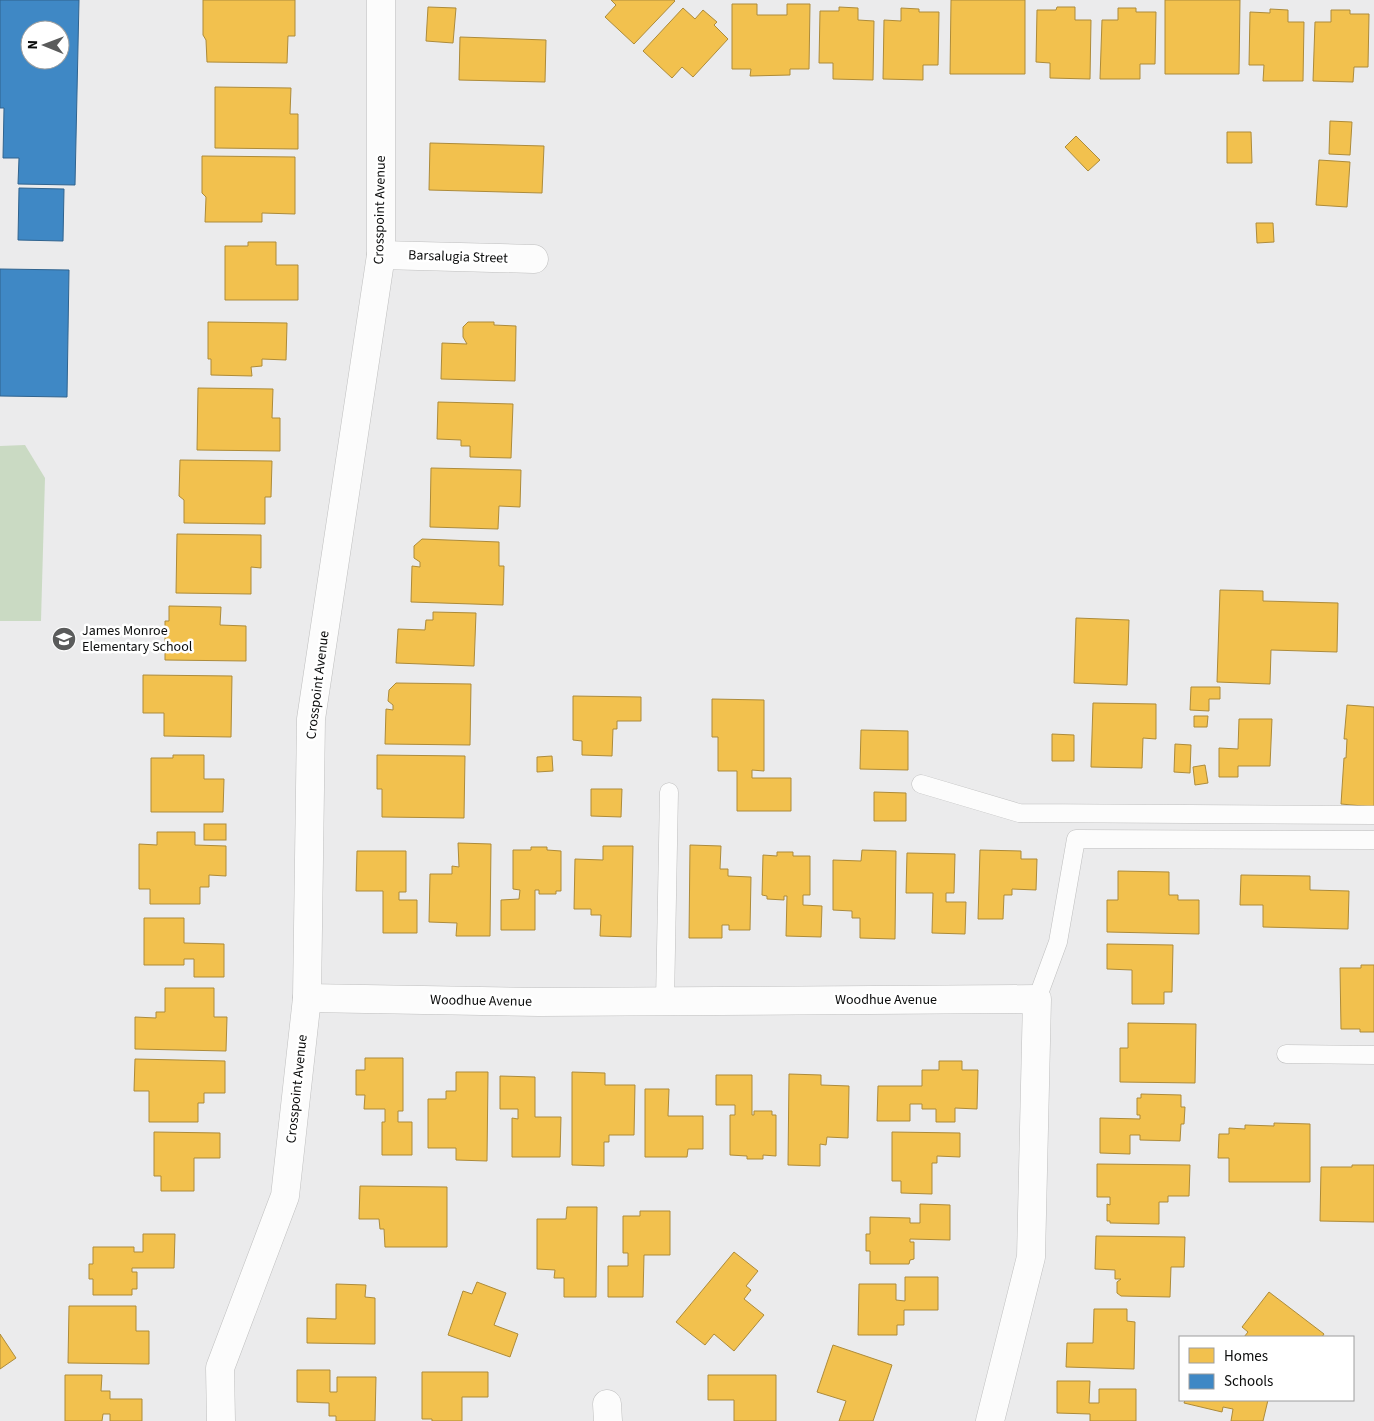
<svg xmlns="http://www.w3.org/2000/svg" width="1374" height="1421" viewBox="0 0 1374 1421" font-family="'Source Sans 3',sans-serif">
  <rect width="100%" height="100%" fill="#ebebec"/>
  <path fill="#cadac3" d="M 25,445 L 45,478 L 41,621 L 0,621 L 0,446 Z"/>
  <g fill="#f2c14e" stroke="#ad8b3a">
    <path d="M 203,0 L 295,0 L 295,36 L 288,36 L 287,63 L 207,62 L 206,40 L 203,35 Z"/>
    <path d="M 611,0 L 674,0 L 675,1 L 634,44 L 605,17 L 616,5 Z"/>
    <path d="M 951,0 L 1025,0 L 1025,74 L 950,74 Z"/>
    <path d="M 1165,0 L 1240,0 L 1239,74 L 1165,74 Z"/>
    <path d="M 732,4 L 757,4 L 757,15 L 787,15 L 787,4 L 810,4 L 809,69 L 790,69 L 790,75 L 750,76 L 751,69 L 732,69 Z"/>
    <path d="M 428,7 L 456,8 L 453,43 L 426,41 Z"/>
    <path d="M 839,7 L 858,8 L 858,20 L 874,21 L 873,80 L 833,79 L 833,63 L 819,63 L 820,11 L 839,11 Z"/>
    <path d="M 1057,7 L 1075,7 L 1075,20 L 1091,20 L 1090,79 L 1050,78 L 1050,63 L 1036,62 L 1037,10 L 1056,10 Z"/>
    <path d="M 683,8 L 695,19 L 703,10 L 717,22 L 714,25 L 728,39 L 693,77 L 682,67 L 672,78 L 643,51 Z"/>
    <path d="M 901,8 L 919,9 L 919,12 L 939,12 L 938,65 L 923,65 L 923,80 L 883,79 L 884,20 L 901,21 Z"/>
    <path d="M 1118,8 L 1136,8 L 1136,12 L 1156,12 L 1155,64 L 1140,64 L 1140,79 L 1100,79 L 1102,20 L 1118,20 Z"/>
    <path d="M 1270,9 L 1288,10 L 1288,22 L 1304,22 L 1303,81 L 1263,81 L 1264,65 L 1249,65 L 1250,12 L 1270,13 Z"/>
    <path d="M 1331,10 L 1350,10 L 1350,14 L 1369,14 L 1368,67 L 1354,67 L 1353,82 L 1313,81 L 1315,22 L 1331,22 Z"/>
    <path d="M 460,37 L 546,40 L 545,82 L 459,80 Z"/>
    <path d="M 215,87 L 291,88 L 290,114 L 298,114 L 298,149 L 215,148 Z"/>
    <path d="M 1330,121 L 1352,122 L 1350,155 L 1329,154 Z"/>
    <path d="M 1227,132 L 1251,132 L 1252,163 L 1227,163 Z"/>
    <path d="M 1076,136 L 1100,160 L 1088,171 L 1065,147 Z"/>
    <path d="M 430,143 L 544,146 L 542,193 L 429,190 Z"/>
    <path d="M 202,156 L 295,157 L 295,214 L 262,213 L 262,222 L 205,222 L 206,197 L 202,193 Z"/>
    <path d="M 1319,160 L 1350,162 L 1347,207 L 1316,205 Z"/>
    <path d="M 1256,223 L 1273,223 L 1274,242 L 1257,243 Z"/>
    <path d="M 248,242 L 276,242 L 276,265 L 298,265 L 298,300 L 225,300 L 225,246 L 248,246 Z"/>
    <path d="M 208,322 L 287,323 L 286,360 L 262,359 L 262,366 L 251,367 L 252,376 L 211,375 L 211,359 L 208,359 Z"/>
    <path d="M 468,322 L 494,322 L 494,325 L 516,326 L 515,381 L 441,379 L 442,343 L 467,344 L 463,337 L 463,327 Z"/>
    <path d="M 198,388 L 273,389 L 272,418 L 280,418 L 280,451 L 197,450 Z"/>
    <path d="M 438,402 L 513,404 L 511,458 L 470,457 L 470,446 L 461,446 L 461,440 L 437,439 Z"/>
    <path d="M 180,460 L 272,461 L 271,497 L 265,497 L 265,524 L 184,523 L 184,500 L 179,496 Z"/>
    <path d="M 431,468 L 521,470 L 520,507 L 499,506 L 498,529 L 430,527 Z"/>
    <path d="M 177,534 L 261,535 L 261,568 L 251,567 L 251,594 L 176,593 Z"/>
    <path d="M 422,539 L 499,542 L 499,566 L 504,566 L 503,605 L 411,602 L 412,566 L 420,567 L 420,562 L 414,558 L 414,546 Z"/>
    <path d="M 1220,590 L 1263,591 L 1263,601 L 1338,603 L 1337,652 L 1271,650 L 1270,684 L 1217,682 Z"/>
    <path d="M 169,606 L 221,607 L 220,625 L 246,626 L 246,661 L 165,660 L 165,621 L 169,621 Z"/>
    <path d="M 433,612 L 476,613 L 474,666 L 396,663 L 398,629 L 425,630 L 426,620 L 433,620 Z"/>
    <path d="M 1076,618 L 1129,620 L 1127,685 L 1074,683 Z"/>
    <path d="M 143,675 L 232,676 L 231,737 L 164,736 L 164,713 L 143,713 Z"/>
    <path d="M 396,683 L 471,684 L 470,745 L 385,744 L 386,709 L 393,710 L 393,705 L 388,701 L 389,690 Z"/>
    <path d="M 1191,687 L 1220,687 L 1220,699 L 1209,699 L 1209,711 L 1190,710 Z"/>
    <path d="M 573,696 L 641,697 L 641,721 L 617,721 L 617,729 L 613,729 L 612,756 L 582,755 L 582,741 L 573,740 Z"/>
    <path d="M 712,699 L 764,700 L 764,771 L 752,770 L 752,778 L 791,778 L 791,811 L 737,811 L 737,771 L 718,771 L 718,737 L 712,737 Z"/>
    <path d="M 1093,703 L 1156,704 L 1156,739 L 1143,738 L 1142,768 L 1091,767 Z"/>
    <path d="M 1347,705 L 1374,707 L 1374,807 L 1341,804 L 1344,758 L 1346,758 L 1347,739 L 1344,739 Z"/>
    <path d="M 1194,716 L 1208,716 L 1207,727 L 1194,727 Z"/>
    <path d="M 1239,719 L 1272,719 L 1270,766 L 1238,766 L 1238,777 L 1219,777 L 1219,748 L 1238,749 Z"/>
    <path d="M 861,730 L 908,731 L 908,770 L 860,769 Z"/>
    <path d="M 1052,734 L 1074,735 L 1074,761 L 1052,761 Z"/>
    <path d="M 1175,744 L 1191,745 L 1190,773 L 1174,772 Z"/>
    <path d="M 173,755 L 204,755 L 204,779 L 224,779 L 223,812 L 151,812 L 151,758 L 173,758 Z"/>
    <path d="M 377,755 L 465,756 L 464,818 L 382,817 L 382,789 L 377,789 Z"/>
    <path d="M 552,756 L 553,771 L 537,772 L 537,757 Z"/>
    <path d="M 1205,765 L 1208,783 L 1195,785 L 1193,767 Z"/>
    <path d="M 591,789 L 622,789 L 621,817 L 591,816 Z"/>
    <path d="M 874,792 L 906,793 L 906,821 L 874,821 Z"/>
    <rect x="204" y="824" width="22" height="16"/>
    <path d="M 157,832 L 195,832 L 195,845 L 226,846 L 226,876 L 209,875 L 209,887 L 200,887 L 200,904 L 150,904 L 150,889 L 139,889 L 139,844 L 157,845 Z"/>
    <path d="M 458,843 L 491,844 L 490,936 L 456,936 L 457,923 L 429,922 L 430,874 L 452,874 L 452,866 L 459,867 Z"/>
    <path d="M 690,845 L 721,846 L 720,869 L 728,869 L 728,876 L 751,877 L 750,930 L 729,930 L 729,925 L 722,925 L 722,938 L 689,938 Z"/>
    <path d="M 603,846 L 633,846 L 631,937 L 600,936 L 601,915 L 591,915 L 591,909 L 574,909 L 575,859 L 603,860 Z"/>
    <path d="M 531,847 L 547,847 L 547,850 L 561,851 L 561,891 L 556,891 L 556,894 L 539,894 L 539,890 L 535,890 L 535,930 L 501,930 L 501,900 L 519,899 L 520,890 L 513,889 L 513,850 L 531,850 Z"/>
    <path d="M 862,850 L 896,851 L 895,939 L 860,938 L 860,918 L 852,918 L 852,911 L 833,910 L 833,860 L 861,861 Z"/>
    <path d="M 980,850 L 1021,851 L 1021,859 L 1037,859 L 1036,890 L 1012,889 L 1012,895 L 1004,895 L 1003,919 L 978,919 Z"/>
    <path d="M 357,851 L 406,851 L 406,892 L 399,892 L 399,900 L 417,900 L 417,933 L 383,933 L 383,891 L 356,891 Z"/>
    <path d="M 777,852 L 793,852 L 793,856 L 810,856 L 810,895 L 803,895 L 803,905 L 822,906 L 821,937 L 786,936 L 787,896 L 784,896 L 784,900 L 767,899 L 767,896 L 762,895 L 763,855 L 777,856 Z"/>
    <path d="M 907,853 L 955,854 L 954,893 L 946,893 L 946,902 L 966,902 L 965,934 L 932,933 L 933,893 L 906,893 Z"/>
    <path d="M 1118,871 L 1169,872 L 1169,895 L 1178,895 L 1178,900 L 1199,900 L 1199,934 L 1107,932 L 1107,900 L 1118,900 Z"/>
    <path d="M 1241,875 L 1310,876 L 1310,890 L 1349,891 L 1348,929 L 1263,927 L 1263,905 L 1240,905 Z"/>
    <path d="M 144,918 L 184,918 L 184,943 L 224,944 L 224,977 L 194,977 L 194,959 L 184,959 L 184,965 L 144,965 Z"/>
    <path d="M 1107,944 L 1173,945 L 1172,992 L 1164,992 L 1164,1004 L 1132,1004 L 1132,970 L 1107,969 Z"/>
    <path d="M 1361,965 L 1374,965 L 1374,1032 L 1360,1032 L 1360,1029 L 1341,1029 L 1340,968 L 1361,968 Z"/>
    <path d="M 165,988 L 214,988 L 214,1017 L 227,1017 L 226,1051 L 135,1049 L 135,1017 L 156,1018 L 156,1012 L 165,1012 Z"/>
    <path d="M 1128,1023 L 1196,1024 L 1195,1083 L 1120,1082 L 1120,1048 L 1128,1048 Z"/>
    <path d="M 365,1058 L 403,1058 L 403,1111 L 398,1111 L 398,1122 L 412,1122 L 412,1155 L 382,1155 L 382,1122 L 385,1122 L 385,1109 L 364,1109 L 365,1095 L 356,1095 L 356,1070 L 365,1070 Z"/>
    <path d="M 135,1059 L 225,1061 L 225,1093 L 204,1093 L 204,1103 L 198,1103 L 198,1122 L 149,1122 L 149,1091 L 134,1091 Z"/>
    <path d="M 939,1061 L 962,1061 L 962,1070 L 978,1070 L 977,1109 L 955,1108 L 955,1122 L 936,1122 L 936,1109 L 922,1109 L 922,1104 L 910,1104 L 910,1121 L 877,1121 L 878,1086 L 922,1086 L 922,1070 L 939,1070 Z"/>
    <path d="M 456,1072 L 488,1072 L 487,1161 L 456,1160 L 456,1148 L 428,1148 L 428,1099 L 446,1099 L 446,1091 L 456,1091 Z"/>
    <path d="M 572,1072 L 605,1073 L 605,1085 L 635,1085 L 634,1135 L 609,1135 L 609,1142 L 604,1142 L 604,1166 L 572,1165 Z"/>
    <path d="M 789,1074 L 821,1075 L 821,1085 L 849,1086 L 848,1138 L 827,1137 L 826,1145 L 820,1144 L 820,1166 L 788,1165 Z"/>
    <path d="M 716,1075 L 752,1075 L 752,1115 L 754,1115 L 754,1111 L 772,1111 L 772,1115 L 776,1115 L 776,1156 L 763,1155 L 763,1159 L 747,1159 L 747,1156 L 730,1155 L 730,1115 L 735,1115 L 735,1105 L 716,1105 Z"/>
    <path d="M 500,1076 L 535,1077 L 535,1117 L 561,1117 L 560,1157 L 512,1157 L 512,1118 L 518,1119 L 518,1109 L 500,1109 Z"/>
    <path d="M 645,1089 L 669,1089 L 668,1116 L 703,1116 L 703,1149 L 688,1149 L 687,1157 L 645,1157 Z"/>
    <path d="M 1141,1094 L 1181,1095 L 1181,1107 L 1185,1107 L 1184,1124 L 1181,1124 L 1180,1141 L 1140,1140 L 1140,1135 L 1130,1135 L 1130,1154 L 1100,1153 L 1100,1118 L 1140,1119 L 1140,1115 L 1137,1115 L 1137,1098 L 1141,1098 Z"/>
    <path d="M 1274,1123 L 1310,1124 L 1310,1182 L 1229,1182 L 1229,1158 L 1218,1158 L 1219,1134 L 1229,1134 L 1229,1128 L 1245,1129 L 1245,1125 L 1274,1126 Z"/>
    <path d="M 154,1132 L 220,1133 L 220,1158 L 194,1158 L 194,1191 L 161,1191 L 161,1176 L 154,1176 Z"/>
    <path d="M 892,1132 L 960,1133 L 960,1157 L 937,1156 L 937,1163 L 932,1163 L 932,1194 L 901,1193 L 901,1181 L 892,1181 Z"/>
    <path d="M 1097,1164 L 1190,1165 L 1189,1196 L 1168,1196 L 1168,1202 L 1159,1202 L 1159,1224 L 1110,1223 L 1110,1221 L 1107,1221 L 1107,1204 L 1110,1205 L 1110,1197 L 1097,1197 Z"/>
    <path d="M 1352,1165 L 1374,1165 L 1374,1222 L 1320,1221 L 1321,1167 L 1352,1167 Z"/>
    <path d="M 360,1186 L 447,1187 L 447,1247 L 385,1247 L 384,1229 L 380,1229 L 379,1219 L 359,1219 Z"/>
    <path d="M 920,1204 L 950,1205 L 950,1240 L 910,1239 L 910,1242 L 914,1242 L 914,1259 L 910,1260 L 909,1264 L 870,1264 L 870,1251 L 866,1251 L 866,1234 L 870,1234 L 870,1217 L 910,1218 L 910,1223 L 920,1223 Z"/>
    <path d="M 567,1207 L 597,1207 L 596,1297 L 564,1297 L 564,1278 L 554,1278 L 555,1270 L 537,1269 L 537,1219 L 566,1219 Z"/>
    <path d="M 640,1211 L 670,1211 L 670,1255 L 644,1255 L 643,1297 L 608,1297 L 608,1266 L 628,1266 L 628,1253 L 623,1253 L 623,1216 L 640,1216 Z"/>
    <path d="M 143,1234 L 175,1234 L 174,1268 L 132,1268 L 132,1272 L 137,1272 L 137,1289 L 132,1289 L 132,1295 L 93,1295 L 93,1279 L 89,1279 L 89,1264 L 93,1264 L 93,1247 L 134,1247 L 134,1252 L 143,1252 Z"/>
    <path d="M 1096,1236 L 1185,1237 L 1184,1267 L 1171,1267 L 1170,1297 L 1121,1296 L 1117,1293 L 1117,1282 L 1121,1279 L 1115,1279 L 1115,1270 L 1095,1269 Z"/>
    <path d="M 734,1252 L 758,1271 L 746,1286 L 751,1290 L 744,1299 L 764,1315 L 734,1351 L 714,1334 L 705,1345 L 676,1322 Z"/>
    <path d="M 905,1277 L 938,1277 L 938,1310 L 904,1310 L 904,1325 L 897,1325 L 897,1335 L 858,1335 L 859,1284 L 896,1284 L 896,1300 L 905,1301 Z"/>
    <path d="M 477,1282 L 506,1293 L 494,1325 L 518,1334 L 510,1357 L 448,1335 L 463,1291 L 472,1294 Z"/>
    <path d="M 336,1284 L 366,1285 L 365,1297 L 375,1298 L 375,1344 L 307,1343 L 307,1318 L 336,1319 Z"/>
    <path d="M 1269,1292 L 1324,1334 L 1322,1337 L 1244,1337 L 1248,1332 L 1242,1327 Z"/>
    <path d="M 69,1306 L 136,1306 L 136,1331 L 149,1331 L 149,1364 L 68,1363 Z"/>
    <path d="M 1094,1309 L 1127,1309 L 1127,1321 L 1135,1322 L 1134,1369 L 1066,1367 L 1067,1343 L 1093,1343 Z"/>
    <path d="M 0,1334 L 16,1358 L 0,1369 Z"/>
    <path d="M 833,1345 L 892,1365 L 873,1421 L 839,1421 L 846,1401 L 817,1392 Z"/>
    <path d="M 297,1370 L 330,1370 L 330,1392 L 337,1392 L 337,1377 L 376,1377 L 375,1421 L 336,1421 L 336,1416 L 329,1416 L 329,1403 L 297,1402 Z"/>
    <path d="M 422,1372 L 488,1372 L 488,1397 L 462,1397 L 462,1421 L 432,1421 L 432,1419 L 422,1419 Z"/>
    <path d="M 65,1375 L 102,1375 L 101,1391 L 110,1391 L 110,1399 L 142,1399 L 142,1421 L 110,1421 L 110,1414 L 103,1414 L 102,1421 L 65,1421 Z"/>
    <path d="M 708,1375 L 776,1375 L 776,1421 L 734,1421 L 734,1400 L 708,1400 Z"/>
    <path d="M 1057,1381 L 1090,1381 L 1089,1403 L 1099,1403 L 1099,1389 L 1136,1389 L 1136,1421 L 1090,1421 L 1090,1414 L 1057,1413 Z"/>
    <path d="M 1185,1400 L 1268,1400 L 1263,1421 L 1231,1421 L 1233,1409 L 1223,1407 L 1222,1412 L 1184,1403 Z"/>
  </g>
  <g fill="#3f88c5" stroke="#30638e" fill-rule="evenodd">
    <path d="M 0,0 L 79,0 L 75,185 L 18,184 L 19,158 L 3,158 L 4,108 L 0,108 ZM 30,30 L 60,30 L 60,60 L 30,60 Z"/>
    <path d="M 19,188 L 64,189 L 63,241 L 18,240 Z"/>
    <path d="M 0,269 L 69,270 L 67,397 L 0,396 Z"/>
  </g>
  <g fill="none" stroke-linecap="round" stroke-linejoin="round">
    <g stroke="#bfbfbf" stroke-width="19">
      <g id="service">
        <path d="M 921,784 L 1019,813 L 1374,815"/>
        <path d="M 1037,999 L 1058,942 L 1076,839 L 1374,840"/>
        <path d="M 665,1001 L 669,792"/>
        <path d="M 1286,1054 L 1374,1055"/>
      </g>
    </g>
    <g stroke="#bfbfbf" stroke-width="29">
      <g id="minor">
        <path d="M 381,255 L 534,259"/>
        <path d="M 307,998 L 539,1002 L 1037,999 L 1031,1257 L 990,1421"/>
        <path d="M 607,1404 L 608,1421"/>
        <path d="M 221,1421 L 220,1368 L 285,1196 L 307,998 L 311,719 L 381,255 L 381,0"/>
      </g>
    </g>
    <use href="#service" stroke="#fcfcfc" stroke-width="18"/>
    <use href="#minor" stroke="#fcfcfc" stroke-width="28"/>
  </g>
  <defs>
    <g id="school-disc" transform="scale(1.25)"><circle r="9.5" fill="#5a5b5b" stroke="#fff"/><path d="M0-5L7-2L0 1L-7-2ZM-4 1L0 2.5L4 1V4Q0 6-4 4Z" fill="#fff"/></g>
  </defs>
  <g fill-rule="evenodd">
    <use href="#school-disc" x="64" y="639"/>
  </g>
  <g text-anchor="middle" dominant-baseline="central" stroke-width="5" stroke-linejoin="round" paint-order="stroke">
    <g font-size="14" fill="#0c0d0d" stroke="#fff">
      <text transform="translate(380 210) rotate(-89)">Crosspoint Avenue</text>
      <text transform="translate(458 257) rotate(2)">Barsalugia Street</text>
      <text transform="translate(318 685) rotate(-83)">Crosspoint Avenue</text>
      <text x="886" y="1000">Woodhue Avenue</text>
      <text transform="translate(481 1001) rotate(1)">Woodhue Avenue</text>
      <text transform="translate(297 1089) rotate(-84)">Crosspoint Avenue</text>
    </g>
    <g font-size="14" fill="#0c0d0d" stroke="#fff" text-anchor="start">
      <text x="82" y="631">James Monroe<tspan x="82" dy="16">Elementary School</tspan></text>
    </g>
  </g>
  <rect x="1179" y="1336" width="175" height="65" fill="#ffffff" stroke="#9e9e9e"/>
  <rect x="1189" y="1348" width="25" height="15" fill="#f2c14e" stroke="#9e9e9e"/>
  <text x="1224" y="1361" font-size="15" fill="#0c0d0d">Homes</text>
  <rect x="1189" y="1374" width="25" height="15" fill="#3f88c5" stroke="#9e9e9e"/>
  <text x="1224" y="1386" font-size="15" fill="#0c0d0d">Schools</text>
  <g transform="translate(45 45) rotate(271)"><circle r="24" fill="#ffffff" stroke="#9e9e9e"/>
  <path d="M0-4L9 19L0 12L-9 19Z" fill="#5a5b5b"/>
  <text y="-8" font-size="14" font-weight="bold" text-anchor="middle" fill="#0c0d0d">N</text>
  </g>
</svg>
